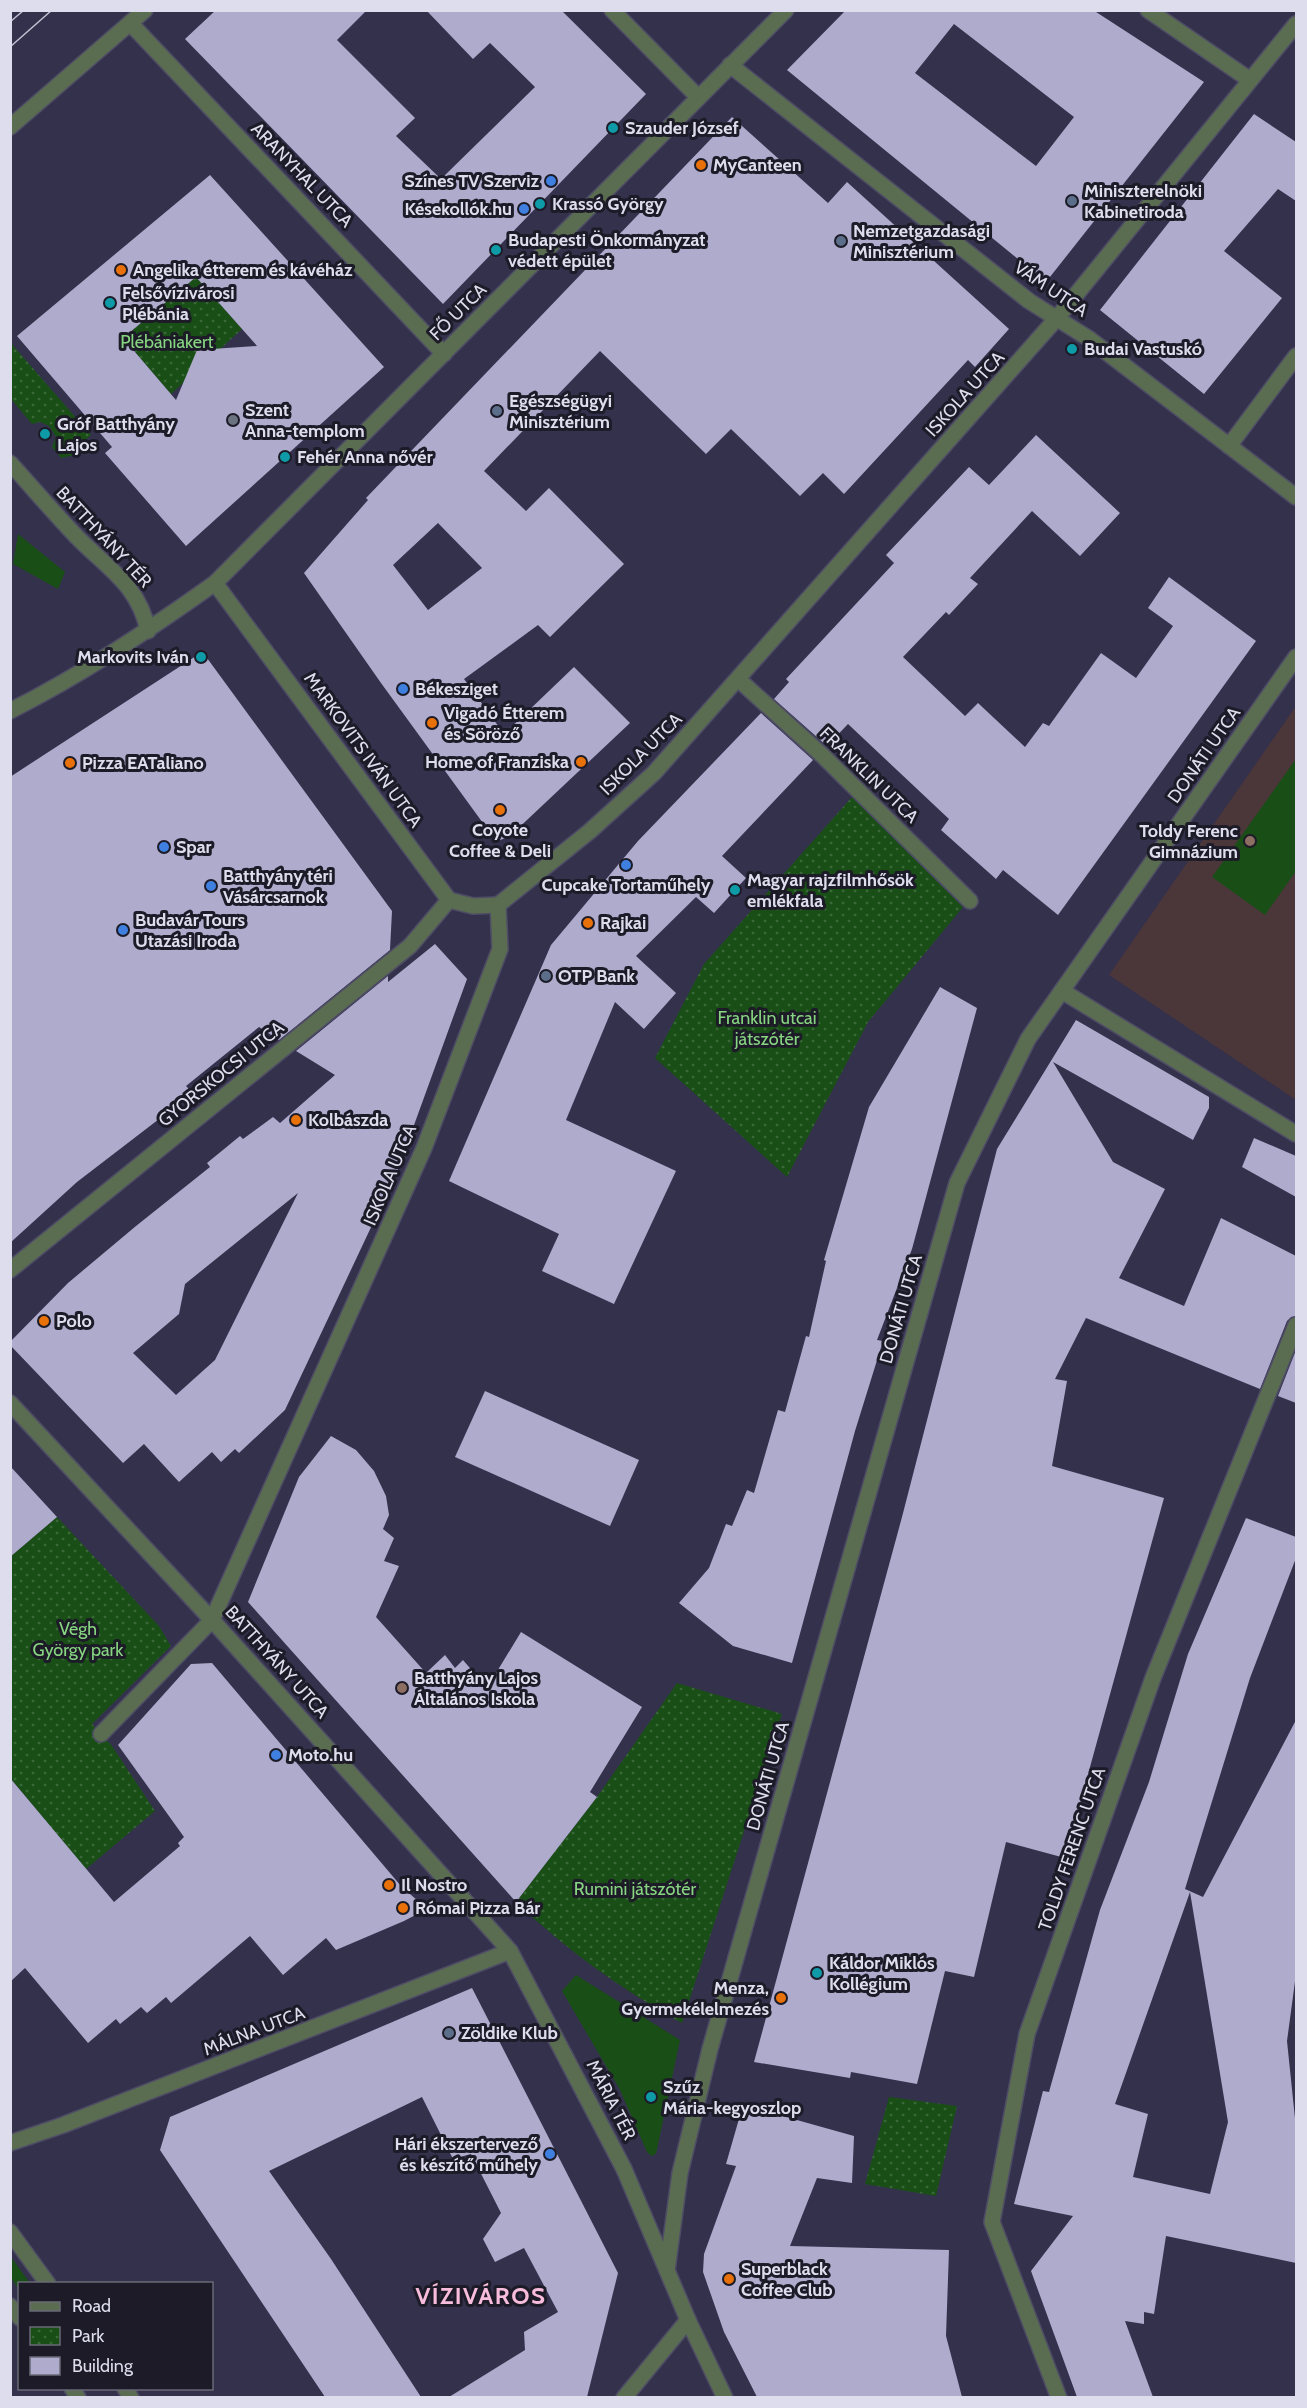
<svg xmlns="http://www.w3.org/2000/svg" width="1307" height="2408" viewBox="0 0 1307 2408" font-family="Cabin,sans-serif">
  <defs>
    <pattern id="park-dots" width="8" height="8" patternUnits="userSpaceOnUse" patternTransform="scale(1.5)"><rect width="8" height="8" fill="#194f16"/><path d="M2 2h.1M6 6h.1" fill="none" stroke="#3a6838" stroke-width="1.8" stroke-linecap="round"/></pattern>
  </defs>
  <rect width="100%" height="100%" fill="#34314c"/>
  <path fill="#4b363a" d="M 1296,706 L 1296,1100 L 1109,975 Z"/>
  <g fill="#194f16">
    <path d="M 18,534 L 65,572 L 58,589 L 13,564 Z"/>
    <path d="M 1296,759 L 1296,871 L 1265,915 L 1212,877 Z"/>
    <path d="M 576,1975 L 680,2040 L 656,2154 L 651,2156 L 647,2152 L 619,2088 L 562,1991 Z"/>
    <path d="M 11,2257 L 30,2283 L 20,2284 L 19,2290 L 11,2278 Z"/>
  </g>
  <g fill="url(#park-dots)">
    <path d="M 196,277 L 242,329 L 171,394 L 123,338 Z"/>
    <path d="M 10,342 L 91,435 L 83,442 L 80,454 L 61,458 L 52,447 L 56,437 L 49,426 L 40,422 L 32,424 L 11,399 Z"/>
    <path d="M 852,797 L 963,907 L 868,1022 L 787,1177 L 655,1058 L 704,964 Z"/>
    <path d="M 57,1517 L 159,1626 L 171,1646 L 92,1724 L 112,1746 L 155,1811 L 86,1869 L 11,1779 L 10,1557 Z"/>
    <path d="M 677,1683 L 782,1714 L 682,2023 C 622,1990 565,1949 516,1902 L 597,1797 Z"/>
    <path d="M 889,2097 L 957,2106 L 936,2196 L 865,2184 Z"/>
  </g>
  <g fill="#aeabcc" fill-rule="evenodd">
    <path d="M 216,10 L 367,10 L 337,40 L 415,118 L 396,136 L 441,179 L 535,87 L 490,43 L 473,59 L 426,10 L 561,10 L 646,94 L 443,304 L 185,39 Z"/>
    <path d="M 846,10 L 1093,10 L 1204,82 L 1046,282 L 787,70 ZM 954,24 L 1074,117 L 1036,166 L 915,73 Z"/>
    <path d="M 1254,114 L 1296,142 L 1296,201 L 1278,189 L 1224,251 L 1282,298 L 1204,394 L 1100,310 Z"/>
    <path d="M 732,117 L 828,203 L 847,182 L 1009,329 L 975,367 L 968,360 L 844,494 L 823,473 L 800,496 L 731,429 L 706,454 L 600,351 L 484,471 L 526,511 L 549,488 L 624,564 L 550,637 L 538,625 L 464,679 L 504,734 L 574,667 L 630,723 L 510,836 L 498,841 L 488,830 L 381,683 L 304,573 L 368,500 L 366,498 ZM 438,523 L 482,568 L 428,610 L 393,565 Z"/>
    <path d="M 210,175 L 384,367 L 186,546 L 105,453 L 112,447 L 17,336 ZM 196,277 L 257,346 L 197,350 L 176,400 L 123,338 Z"/>
    <path d="M 1036,435 L 1120,513 L 1080,556 L 1032,511 L 970,578 L 978,584 L 949,615 L 946,612 L 903,657 L 965,716 L 978,703 L 1025,747 L 1043,723 L 1049,726 L 1101,653 L 1136,678 L 1173,626 L 1148,608 L 1169,577 L 1256,641 L 1058,915 L 1003,870 L 996,879 L 941,830 L 949,819 L 848,724 L 827,746 L 774,699 L 789,682 L 786,679 L 894,563 L 886,555 L 969,467 L 989,485 Z"/>
    <path d="M 196,656 L 207,658 L 392,911 L 390,950 L 279,1040 L 259,1027 L 186,1086 L 193,1093 L 77,1182 L 10,1243 L 10,777 Z"/>
    <path d="M 761,713 L 813,760 L 722,856 L 746,878 L 714,913 L 696,897 L 636,956 L 676,993 L 644,1029 L 615,1002 L 566,1120 L 676,1171 L 614,1304 L 542,1271 L 559,1234 L 449,1181 L 551,945 L 638,841 Z"/>
    <path d="M 435,944 L 467,979 L 397,1172 L 285,1410 L 239,1453 L 235,1449 L 221,1462 L 212,1452 L 179,1482 L 144,1444 L 123,1463 L 10,1345 L 10,1342 L 68,1283 L 136,1226 L 210,1167 L 207,1163 L 240,1136 L 243,1139 L 273,1117 L 280,1123 L 335,1075 L 296,1051 L 388,976 L 388,982 ZM 298,1193 L 215,1360 L 176,1395 L 133,1353 L 179,1314 L 185,1284 Z"/>
    <path d="M 940,987 L 977,1008 L 912,1249 L 877,1340 L 883,1341 L 855,1431 L 792,1663 L 733,1646 L 679,1603 L 709,1568 L 726,1524 L 732,1526 L 747,1490 L 754,1493 L 778,1410 L 785,1412 L 806,1336 L 809,1337 L 826,1261 L 824,1260 L 869,1107 Z"/>
    <path d="M 1076,1020 L 1209,1097 L 1209,1108 L 1193,1140 L 1053,1062 L 1113,1162 L 1165,1189 L 1119,1278 L 1184,1306 L 1221,1218 L 1296,1256 L 1296,1316 L 1291,1317 L 1287,1321 L 1260,1389 L 1086,1318 L 1055,1379 L 1067,1381 L 1052,1466 L 1164,1498 L 1065,1858 L 1006,1842 L 974,1977 L 945,1971 L 917,2084 L 851,2072 L 850,2078 L 754,2062 L 902,1517 L 997,1149 Z"/>
    <path d="M 1254,1138 L 1296,1156 L 1296,1197 L 1242,1167 Z"/>
    <path d="M 1296,1350 L 1296,1403 L 1278,1396 Z"/>
    <path d="M 485,1391 L 639,1460 L 610,1526 L 455,1457 Z"/>
    <path d="M 331,1436 L 356,1450 L 374,1471 L 386,1496 L 389,1515 L 383,1529 L 394,1538 L 384,1561 L 399,1566 L 376,1617 L 426,1673 L 445,1655 L 455,1668 L 463,1660 L 487,1688 L 521,1632 L 642,1707 L 590,1792 L 597,1797 L 516,1902 L 248,1602 L 299,1477 Z"/>
    <path d="M 10,1466 L 57,1517 L 10,1557 Z"/>
    <path d="M 1246,1518 L 1296,1537 L 1296,1558 L 1250,1678 L 1185,1889 L 1203,1897 L 1296,1720 L 1296,1974 L 1287,2041 L 1296,2128 L 1296,2263 L 1166,2236 L 1154,2314 L 1144,2312 L 1144,2324 L 1125,2321 L 1153,2397 L 1077,2397 L 1031,2271 L 1073,2216 L 1014,2204 L 1043,2091 L 1049,2092 L 1100,1910 L 1149,1782 L 1188,1654 ZM 1190,1892 L 1228,2122 L 1210,2194 L 1133,2177 L 1148,2114 L 1115,2104 Z"/>
    <path d="M 212,1663 L 401,1886 L 427,1909 L 404,1921 L 336,1950 L 326,1938 L 283,1975 L 250,1936 L 171,2003 L 166,1997 L 147,2013 L 141,2007 L 120,2024 L 116,2019 L 88,2043 L 25,1968 L 10,1982 L 10,1778 L 114,1902 L 180,1846 L 178,1843 L 184,1837 L 118,1745 L 191,1664 Z"/>
    <path d="M 472,1988 L 618,2273 L 587,2397 L 449,2397 L 525,2350 L 524,2332 L 558,2312 L 524,2248 L 495,2262 L 483,2239 L 501,2213 L 471,2154 L 453,2159 L 422,2097 L 269,2171 L 331,2259 L 421,2397 L 325,2397 L 160,2150 L 170,2117 Z"/>
    <path d="M 743,2105 L 854,2136 L 852,2183 L 817,2178 L 790,2246 L 949,2250 L 946,2336 L 962,2397 L 757,2397 L 724,2332 L 703,2272 L 704,2254 L 736,2166 L 726,2164 Z"/>
  </g>
  <g fill="none" stroke-linecap="round" stroke-linejoin="round">
    <g stroke="#4f4d66" stroke-width="18">
      <g id="minor">
        <path d="M 612,10 L 698,97"/>
        <path d="M 1148,10 L 1250,80"/>
        <path d="M 130,23 L 444,354"/>
        <path d="M 730,65 L 1029,301 L 1088,338 L 1296,497"/>
        <path d="M 10,127 L 145,10"/>
        <path d="M 1229,446 L 1296,356"/>
        <path d="M 10,463 C 32,487 54,513 76,536 C 107,568 139,585 148,631"/>
        <path d="M 215,583 L 449,900 L 473,906 L 498,905"/>
        <path d="M 738,679 L 823,756 L 970,901"/>
        <path d="M 10,711 C 83,674 149,630 215,583 L 786,10"/>
        <path d="M 498,905 L 590,831 L 654,773 L 1057,318 L 1296,24"/>
        <path d="M 1062,991 L 1296,1134"/>
        <path d="M 10,1270 L 410,946 L 449,900"/>
        <path d="M 10,1403 L 212,1620 L 510,1951 L 624,2169 L 688,2320 L 725,2398"/>
        <path d="M 101,1734 L 212,1620 L 424,1148 L 500,949 L 498,905"/>
        <path d="M 10,2143 L 63,2125 L 510,1951"/>
        <path d="M 10,2232 L 48,2284"/>
        <path d="M 667,2270 L 680,2173 L 710,2049 L 957,1183 L 1028,1039 L 1296,657"/>
        <path d="M 10,2306 L 20,2318"/>
        <path d="M 72,2388 L 78,2398"/>
        <path d="M 125,2388 L 131,2398"/>
        <path d="M 624,2398 L 688,2320"/>
        <path d="M 1059,2398 L 992,2222 L 1027,2034 L 1153,1678 L 1296,1325"/>
      </g>
    </g>
    <use href="#minor" stroke="#5a6d51" stroke-width="15"/>
    <g stroke="#c3c2d4" stroke-width="1.5">
      <path d="M 10,22 L 24,10"/>
      <path d="M 10,47 L 52,10"/>
    </g>
  </g>
  <g fill="#0f9aa8" stroke="#1c1b27" stroke-width="2">
    <circle cx="613" cy="128" r="6"/>
    <circle cx="540" cy="204" r="6"/>
    <circle cx="496" cy="250" r="6"/>
    <circle cx="110" cy="303" r="6"/>
    <circle cx="1072" cy="349" r="6"/>
    <circle cx="45" cy="434" r="6"/>
    <circle cx="285" cy="457" r="6"/>
    <circle cx="201" cy="657" r="6"/>
    <circle cx="735" cy="890" r="6"/>
    <circle cx="817" cy="1973" r="6"/>
    <circle cx="651" cy="2097" r="6"/>
  </g>
  <g fill="#e8710a" stroke="#1c1b27" stroke-width="2">
    <circle cx="701" cy="165" r="6"/>
    <circle cx="121" cy="270" r="6"/>
    <circle cx="432" cy="723" r="6"/>
    <circle cx="581" cy="762" r="6"/>
    <circle cx="70" cy="763" r="6"/>
    <circle cx="500" cy="810" r="6"/>
    <circle cx="588" cy="923" r="6"/>
    <circle cx="296" cy="1120" r="6"/>
    <circle cx="44" cy="1321" r="6"/>
    <circle cx="389" cy="1885" r="6"/>
    <circle cx="403" cy="1908" r="6"/>
    <circle cx="781" cy="1998" r="6"/>
    <circle cx="729" cy="2279" r="6"/>
  </g>
  <g fill="#3f7fe0" stroke="#1c1b27" stroke-width="2">
    <circle cx="551" cy="181" r="6"/>
    <circle cx="524" cy="209" r="6"/>
    <circle cx="403" cy="689" r="6"/>
    <circle cx="164" cy="847" r="6"/>
    <circle cx="626" cy="865" r="6"/>
    <circle cx="211" cy="886" r="6"/>
    <circle cx="123" cy="930" r="6"/>
    <circle cx="276" cy="1755" r="6"/>
    <circle cx="550" cy="2154" r="6"/>
  </g>
  <g fill="#5c6f8a" stroke="#1c1b27" stroke-width="2">
    <circle cx="1072" cy="201" r="6"/>
    <circle cx="841" cy="241" r="6"/>
    <circle cx="497" cy="411" r="6"/>
    <circle cx="546" cy="976" r="6"/>
    <circle cx="449" cy="2033" r="6"/>
  </g>
  <circle fill="#6b7280" stroke="#1c1b27" stroke-width="2" cx="233" cy="420" r="6"/>
  <g fill="#8d6e63" stroke="#1c1b27" stroke-width="2">
    <circle cx="1250" cy="841" r="6"/>
    <circle cx="402" cy="1688" r="6"/>
  </g>
  <g text-anchor="middle" dominant-baseline="central" stroke-width="6" stroke-linejoin="round" paint-order="stroke">
    <g font-size="18" font-weight="bold" fill="#deddee" stroke="#1c1b27" text-anchor="start">
      <text x="625" y="128">Szauder József</text>
      <text x="713" y="165">MyCanteen</text>
      <text x="539" y="181" text-anchor="end">Színes TV Szerviz</text>
      <text x="1084" y="191">Miniszterelnöki<tspan x="1084" dy="21">Kabinetiroda</tspan></text>
      <text x="552" y="204">Krassó György</text>
      <text x="512" y="209" text-anchor="end">Késekollók.hu</text>
      <text x="853" y="231">Nemzetgazdasági<tspan x="853" dy="21">Minisztérium</tspan></text>
      <text x="508" y="240">Budapesti Önkormányzat<tspan x="508" dy="21">védett épület</tspan></text>
      <text x="133" y="270">Angelika étterem és kávéház</text>
      <text x="122" y="293">Felsővízivárosi<tspan x="122" dy="21">Plébánia</tspan></text>
      <text x="1084" y="349">Budai Vastuskó</text>
      <text x="509" y="401">Egészségügyi<tspan x="509" dy="21">Minisztérium</tspan></text>
      <text x="245" y="410">Szent<tspan x="245" dy="21">Anna-templom</tspan></text>
      <text x="57" y="424">Gróf Batthyány<tspan x="57" dy="21">Lajos</tspan></text>
      <text x="297" y="457">Fehér Anna nővér</text>
      <text x="189" y="657" text-anchor="end">Markovits Iván</text>
      <text x="415" y="689">Békesziget</text>
      <text x="444" y="713">Vigadó Étterem<tspan x="444" dy="21">és Söröző</tspan></text>
      <text x="569" y="762" text-anchor="end">Home of Franziska</text>
      <text x="82" y="763">Pizza EATaliano</text>
      <text x="500" y="830" text-anchor="middle">Coyote<tspan x="500" dy="21">Coffee &amp; Deli</tspan></text>
      <text x="1238" y="831" text-anchor="end">Toldy Ferenc<tspan x="1238" dy="21">Gimnázium</tspan></text>
      <text x="176" y="847">Spar</text>
      <text x="223" y="876">Batthyány téri<tspan x="223" dy="21">Vásárcsarnok</tspan></text>
      <text x="747" y="880">Magyar rajzfilmhősök<tspan x="747" dy="21">emlékfala</tspan></text>
      <text x="626" y="885" text-anchor="middle">Cupcake Tortaműhely</text>
      <text x="135" y="920">Budavár Tours<tspan x="135" dy="21">Utazási Iroda</tspan></text>
      <text x="600" y="923">Rajkai</text>
      <text x="558" y="976">OTP Bank</text>
      <text x="308" y="1120">Kolbászda</text>
      <text x="56" y="1321">Polo</text>
      <text x="414" y="1678">Batthyány Lajos<tspan x="414" dy="21">Általános Iskola</tspan></text>
      <text x="288" y="1755">Moto.hu</text>
      <text x="401" y="1885">Il Nostro</text>
      <text x="415" y="1908">Római Pizza Bár</text>
      <text x="829" y="1963">Káldor Miklós<tspan x="829" dy="21">Kollégium</tspan></text>
      <text x="769" y="1988" text-anchor="end">Menza,<tspan x="769" dy="21">Gyermekélelmezés</tspan></text>
      <text x="461" y="2033">Zöldike Klub</text>
      <text x="663" y="2087">Szűz<tspan x="663" dy="21">Mária-kegyoszlop</tspan></text>
      <text x="538" y="2144" text-anchor="end">Hári ékszertervező<tspan x="538" dy="21">és készítő műhely</tspan></text>
      <text x="741" y="2269">Superblack<tspan x="741" dy="21">Coffee Club</tspan></text>
    </g>
    <g font-size="18" fill="#deddee" stroke="#1c1b27">
      <text transform="translate(302 175) rotate(46)">ARANYHAL UTCA</text>
      <text transform="translate(1051 289) rotate(34)">VÁM UTCA</text>
      <text transform="translate(458 312) rotate(-45)">FŐ UTCA</text>
      <text transform="translate(965 394) rotate(-48)">ISKOLA UTCA</text>
      <text transform="translate(104 537) rotate(47)">BATTHYÁNY TÉR</text>
      <text transform="translate(363 750) rotate(54)">MARKOVITS IVÁN UTCA</text>
      <text transform="translate(641 754) rotate(-45)">ISKOLA UTCA</text>
      <text transform="translate(1204 755) rotate(-55)">DONÁTI UTCA</text>
      <text transform="translate(869 775) rotate(44)">FRANKLIN UTCA</text>
      <text transform="translate(221 1074) rotate(-39)">GYORSKOCSI UTCA</text>
      <text transform="translate(390 1175) rotate(-67)">ISKOLA UTCA</text>
      <text transform="translate(901 1309) rotate(-74)">DONÁTI UTCA</text>
      <text transform="translate(277 1662) rotate(48)">BATTHYÁNY UTCA</text>
      <text transform="translate(768 1776) rotate(-74)">DONÁTI UTCA</text>
      <text transform="translate(1072 1849) rotate(-71)">TOLDY FERENC UTCA</text>
      <text transform="translate(254 2031) rotate(-21)">MÁLNA UTCA</text>
      <text transform="translate(611 2100) rotate(63)">MÁRIA TÉR</text>
    </g>
    <g font-size="18" fill="#87d581" stroke="#1c1b27">
      <text x="167" y="342">Plébániakert</text>
      <text x="767" y="1018">Franklin utcai<tspan x="767" dy="21">játszótér</tspan></text>
      <text x="78" y="1629">Végh<tspan x="78" dy="21">György park</tspan></text>
      <text x="635" y="1889">Rumini játszótér</text>
    </g>
    <g font-size="24" font-weight="bold" letter-spacing="1.5" fill="#f7bbdb" stroke="#1c1b27">
      <text x="481" y="2295">VÍZIVÁROS</text>
    </g>
  </g>
  <rect width="1307" height="2408" fill="none" stroke="#deddee" stroke-width="24"/>
  <rect x="18" y="2282" width="195" height="108" fill="#1c1b27" stroke="#6a6977" stroke-width="1.5"/>
  <rect x="30" y="2302" width="30" height="9" fill="#5a6d51" stroke="#6a6977" stroke-width="1.5"/>
  <text x="72" y="2312" font-size="18" fill="#deddee">Road</text>
  <rect x="30" y="2327" width="30" height="18" fill="url(#park-dots)" stroke="#6a6977" stroke-width="1.5"/>
  <text x="72" y="2342" font-size="18" fill="#deddee">Park</text>
  <rect x="30" y="2357" width="30" height="18" fill="#aeabcc" stroke="#6a6977" stroke-width="1.5"/>
  <text x="72" y="2372" font-size="18" fill="#deddee">Building</text>
</svg>
